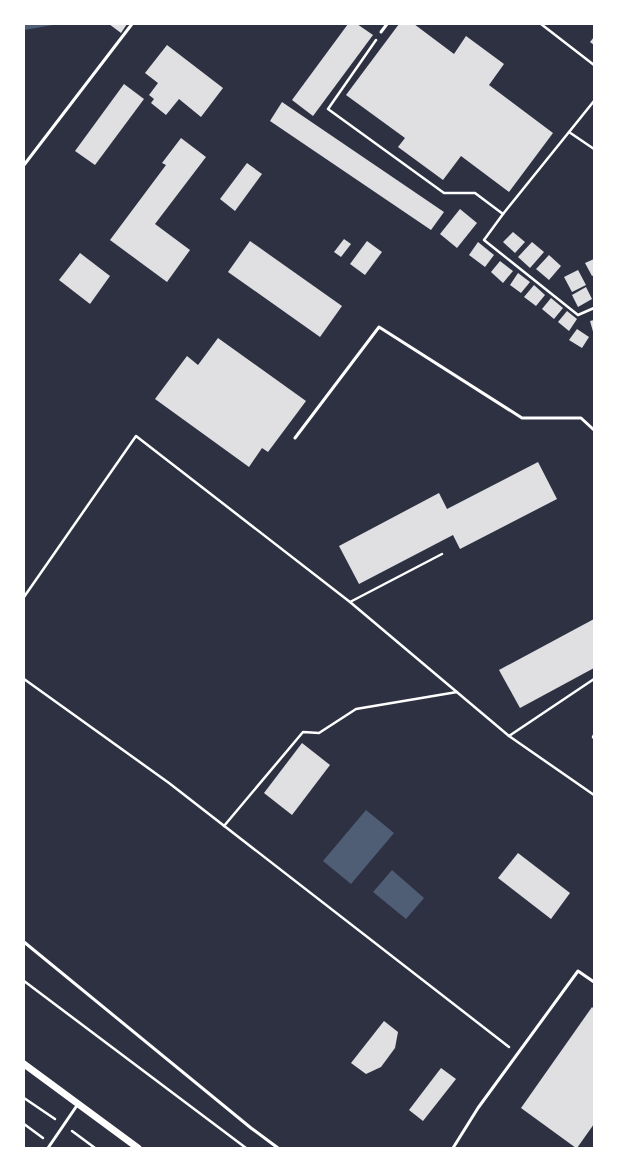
<svg xmlns="http://www.w3.org/2000/svg" width="618" height="1172" viewBox="0 0 618 1172" font-family="Manrope,sans-serif">
  <rect width="100%" height="100%" fill="#2d3142"/>
  <g fill="#4f5d75">
    <path d="M 24,24 L 59,24 L 24,30 Z"/>
    <path d="M 366,810 L 394,833 L 351,884 L 323,861 Z"/>
    <path d="M 392,870 L 424,898 L 406,919 L 373,892 Z"/>
  </g>
  <g fill="#e0e0e3">
    <path d="M 109,24 L 127,24 L 121,33 Z"/>
    <path d="M 348,24 L 357,24 L 373,35 L 313,116 L 292,100 Z"/>
    <path d="M 399,24 L 414,24 L 454,54 L 466,36 L 504,64 L 489,85 L 553,133 L 509,192 L 461,156 L 443,180 L 398,147 L 405,138 L 346,95 Z"/>
    <path d="M 594,37 L 594,45 L 590,42 Z"/>
    <path d="M 167,45 L 223,88 L 201,117 L 179,99 L 166,115 L 151,103 L 154,99 L 149,95 L 158,83 L 145,73 Z"/>
    <path d="M 124,84 L 144,99 L 95,165 L 75,151 Z"/>
    <path d="M 282,102 L 444,212 L 431,230 L 270,121 Z"/>
    <path d="M 181,138 L 206,157 L 155,224 L 190,250 L 167,282 L 110,240 L 166,165 L 162,163 Z"/>
    <path d="M 247,163 L 262,174 L 235,211 L 220,199 Z"/>
    <path d="M 460,209 L 477,223 L 457,248 L 440,234 Z"/>
    <path d="M 513,232 L 525,242 L 515,253 L 503,242 Z"/>
    <path d="M 344,239 L 351,244 L 341,257 L 334,252 Z"/>
    <path d="M 250,241 L 342,306 L 320,337 L 228,272 Z"/>
    <path d="M 367,241 L 382,252 L 365,275 L 350,264 Z"/>
    <path d="M 478,242 L 494,255 L 485,267 L 469,255 Z"/>
    <path d="M 532,242 L 544,252 L 530,268 L 518,257 Z"/>
    <path d="M 80,253 L 110,276 L 90,304 L 59,280 Z"/>
    <path d="M 549,255 L 561,266 L 549,280 L 536,269 Z"/>
    <path d="M 594,259 L 594,275 L 592,276 L 585,263 Z"/>
    <path d="M 500,261 L 513,271 L 503,283 L 491,272 Z"/>
    <path d="M 578,270 L 586,285 L 572,292 L 564,277 Z"/>
    <path d="M 518,273 L 530,282 L 521,293 L 510,285 Z"/>
    <path d="M 534,285 L 545,295 L 536,306 L 524,297 Z"/>
    <path d="M 586,287 L 592,299 L 578,307 L 572,295 Z"/>
    <path d="M 551,298 L 563,308 L 554,319 L 542,309 Z"/>
    <path d="M 567,311 L 577,319 L 569,331 L 558,322 Z"/>
    <path d="M 594,320 L 594,335 L 590,321 Z"/>
    <path d="M 577,329 L 589,337 L 582,348 L 569,340 Z"/>
    <path d="M 218,338 L 306,401 L 268,452 L 262,448 L 249,467 L 155,399 L 187,356 L 198,365 Z"/>
    <path d="M 538,462 L 557,499 L 460,549 L 453,535 L 359,584 L 339,546 L 439,493 L 447,509 Z"/>
    <path d="M 594,619 L 594,668 L 520,708 L 499,670 Z"/>
    <path d="M 302,743 L 330,765 L 292,815 L 264,793 Z"/>
    <path d="M 518,853 L 570,893 L 551,919 L 498,878 Z"/>
    <path d="M 592,1007 L 594,1009 L 594,1124 L 577,1148 L 576,1148 L 521,1108 Z"/>
    <path d="M 384,1021 L 398,1032 L 395,1048 L 381,1067 L 366,1074 L 351,1063 Z"/>
    <path d="M 441,1068 L 456,1079 L 423,1121 L 409,1110 Z"/>
  </g>
  <g fill="none" stroke-linecap="round" stroke-linejoin="round">
    <g stroke="#fff" stroke-width="2.5">
      <path d="M 541,24 L 594,65"/>
      <path d="M 376,40 L 328,109 L 444,193 L 475,193 L 503,214 L 594,101"/>
      <path d="M 569,132 L 594,149"/>
      <path d="M 503,214 L 484,240 L 578,315 L 594,308"/>
      <path d="M 24,597 L 136,436 L 350,602 L 509,736 L 594,795"/>
      <path d="M 350,602 L 442,554"/>
      <path d="M 24,679 L 169,783 L 509,1047"/>
      <path d="M 594,735 L 593,737 L 594,738"/>
      <path d="M 509,736 L 594,679"/>
      <path d="M 224,826 L 303,732 L 319,733 L 356,709 L 457,692"/>
      <path d="M 24,981 L 246,1148"/>
      <path d="M 24,1098 L 55,1119"/>
      <path d="M 24,1124 L 43,1138"/>
      <path d="M 72,1131 L 95,1148"/>
    </g>
    <g stroke="#fff" stroke-width="3">
      <path d="M 381,32 L 387,24"/>
      <path d="M 24,165 L 132,24"/>
      <path d="M 295,438 L 379,327 L 522,418 L 581,418 L 594,430"/>
      <path d="M 24,942 L 251,1128 L 278,1148"/>
      <path d="M 48,1148 L 78,1104"/>
      <path d="M 453,1148 L 478,1108 L 578,971 L 594,982"/>
    </g>
    <path stroke="#fff" stroke-width="7" d="M 24,1064 L 138,1148"/>
  </g>
  <rect width="618" height="1172" fill="none" stroke="#ffffff" stroke-width="50"/>
</svg>
